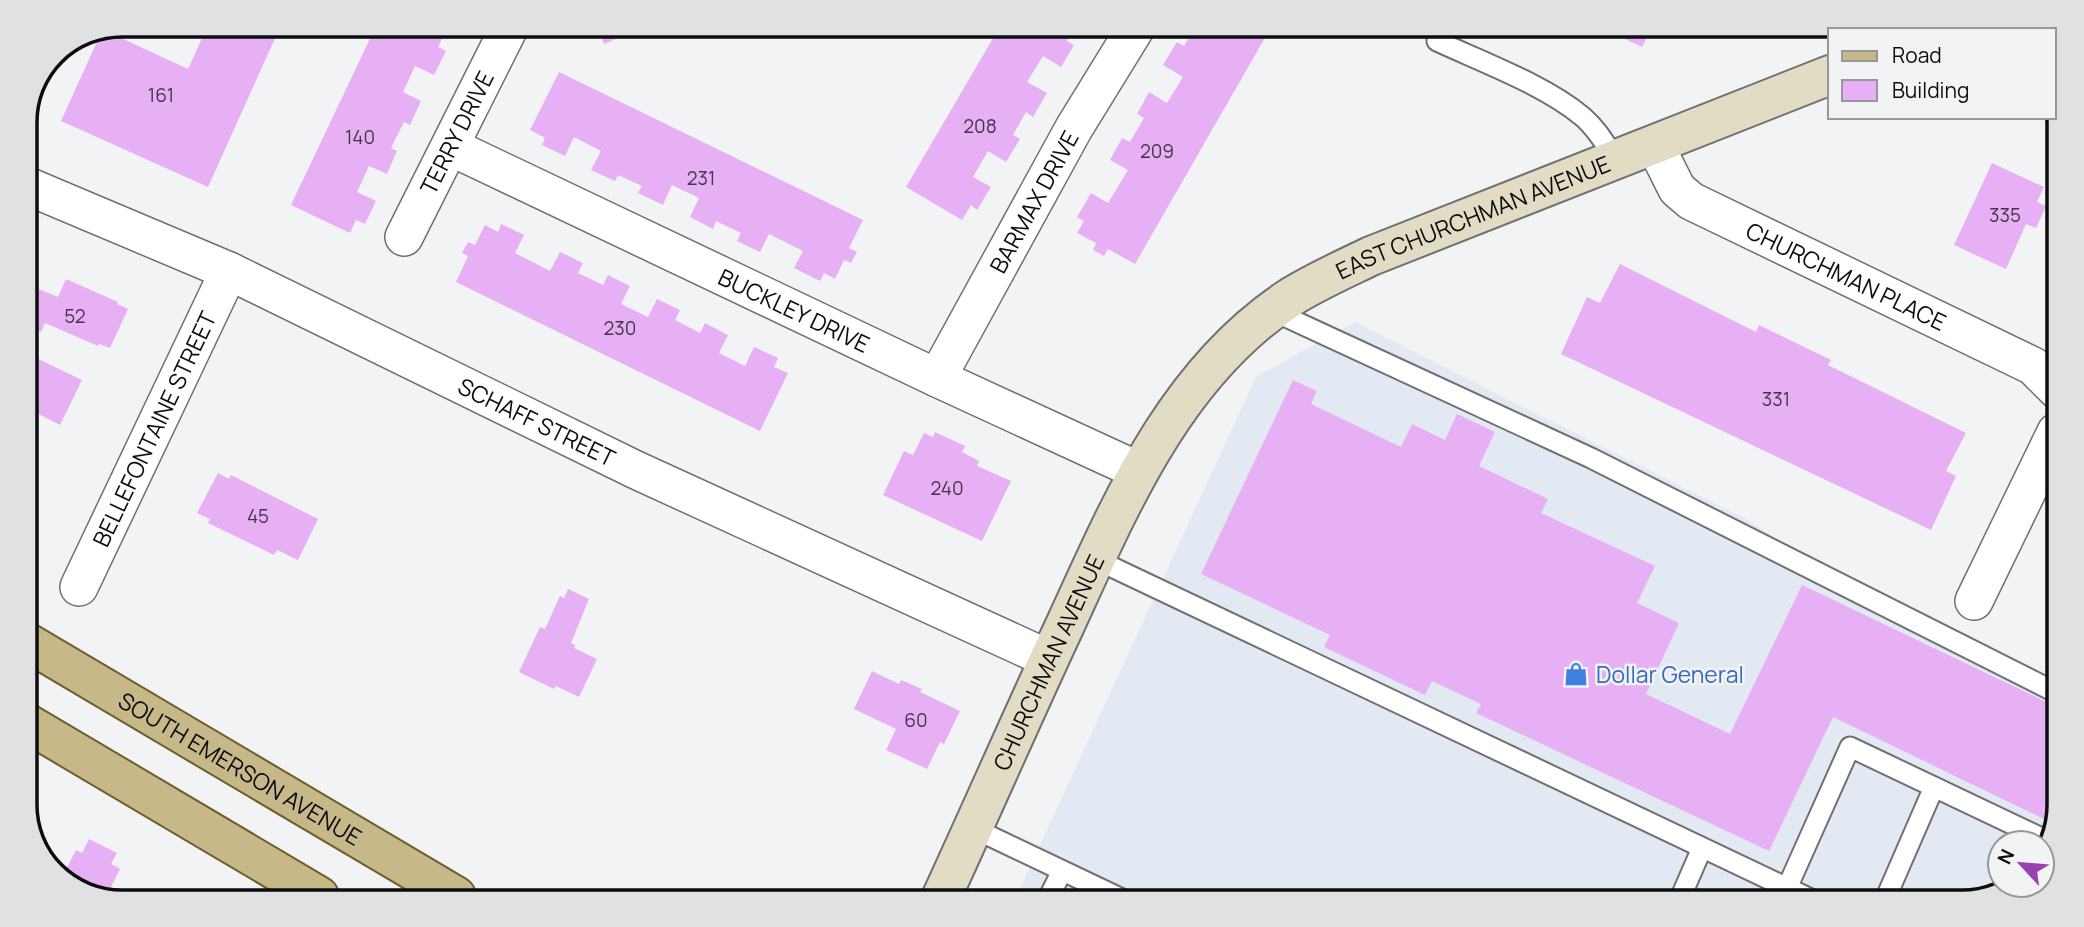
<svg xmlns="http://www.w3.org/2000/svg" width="2084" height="927" viewBox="0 0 2084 927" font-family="Manrope,sans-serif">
  <rect width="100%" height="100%" fill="#f2f3f5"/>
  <path fill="#e3e9f2" d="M 1355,322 L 1744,518 L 1865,594 L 2054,681 L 2052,843 L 2042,855 L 2042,843 L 2000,843 L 2000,885 L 2017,885 L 1962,902 L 1015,899 L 1256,377 Z"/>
  <g fill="#e7b0f4">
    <path d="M 208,25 L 281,25 L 208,187 L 61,121 L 101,33 L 106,31 L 188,69 Z"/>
    <path d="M 376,26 L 448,26 L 438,47 L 446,51 L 434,75 L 415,66 L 403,92 L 421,101 L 410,125 L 404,122 L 391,148 L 397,151 L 387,174 L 369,166 L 357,192 L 376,201 L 365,224 L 356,220 L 350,233 L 291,205 Z"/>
    <path d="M 597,26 L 602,26 L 644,27 L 604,44 Z"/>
    <path d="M 999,28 L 1074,28 L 1067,41 L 1074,45 L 1061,67 L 1043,56 L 1027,82 L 1047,93 L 1033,117 L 1026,112 L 1013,135 L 1020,139 L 1006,162 L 988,151 L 973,177 L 991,187 L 977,210 L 971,205 L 962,220 L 906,187 Z"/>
    <path d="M 1194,29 L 1270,29 L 1135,264 L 1108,249 L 1104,256 L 1093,250 L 1096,243 L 1077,233 L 1084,221 L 1077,217 L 1091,193 L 1108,203 L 1128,170 L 1110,160 L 1122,138 L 1130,142 L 1144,118 L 1137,114 L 1149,92 L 1167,103 L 1183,77 L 1163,65 L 1177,42 L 1184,46 Z"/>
    <path d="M 1606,30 L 1650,31 L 1642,47 Z"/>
    <path d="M 559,72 L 863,220 L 849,248 L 857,252 L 851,263 L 844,260 L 835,279 L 824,273 L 820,281 L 794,268 L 803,251 L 769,234 L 760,252 L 737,241 L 741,233 L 716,221 L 713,229 L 690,217 L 699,198 L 672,185 L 663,205 L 638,193 L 642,186 L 618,175 L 615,181 L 591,170 L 601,151 L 574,137 L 565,156 L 542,145 L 545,138 L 530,130 Z"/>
    <path d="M 1992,163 L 2044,187 L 2037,202 L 2046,206 L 2036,228 L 2026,224 L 2006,269 L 1954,245 Z"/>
    <path d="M 501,224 L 524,235 L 515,253 L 550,271 L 560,252 L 583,263 L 578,273 L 603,285 L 608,275 L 630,286 L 621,304 L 648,317 L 657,299 L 680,310 L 675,320 L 700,333 L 705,323 L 728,335 L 719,353 L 745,366 L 754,347 L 778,358 L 774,367 L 788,373 L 760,431 L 456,282 L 468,256 L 462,253 L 468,242 L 475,245 L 485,225 L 498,232 Z"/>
    <path d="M 1620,264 L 1756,332 L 1759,325 L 1831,360 L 1828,365 L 1966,433 L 1946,471 L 1956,476 L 1931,530 L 1561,354 L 1587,297 L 1600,303 Z"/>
    <path d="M 66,279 L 118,302 L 117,304 L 128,309 L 110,348 L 99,344 L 98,346 L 45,323 L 41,332 L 25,324 L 25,301 L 31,286 L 58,297 Z"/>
    <path d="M 28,354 L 82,380 L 60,425 L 25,407 L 25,361 Z"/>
    <path d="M 1293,380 L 1317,391 L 1311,404 L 1401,447 L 1412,424 L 1445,440 L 1457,414 L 1495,432 L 1479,466 L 1548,499 L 1541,513 L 1655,566 L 1637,603 L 1679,623 L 1646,694 L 1730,734 L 1802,585 L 2053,705 L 2052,823 L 1833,717 L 1769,851 L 1476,713 L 1481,704 L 1432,681 L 1425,695 L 1324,647 L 1330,635 L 1201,574 Z"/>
    <path d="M 935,432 L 965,446 L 962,452 L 979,461 L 977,466 L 1011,481 L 982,541 L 883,495 L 904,451 L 913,455 L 924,433 L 933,437 Z"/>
    <path d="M 218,473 L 229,479 L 231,475 L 318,519 L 298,560 L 277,550 L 274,555 L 208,523 L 210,519 L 197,513 Z"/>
    <path d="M 568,589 L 589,599 L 571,643 L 575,645 L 574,648 L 597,659 L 579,697 L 556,686 L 554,689 L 519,672 L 540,627 L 545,629 L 560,596 L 564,598 Z"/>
    <path d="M 872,671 L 899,684 L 901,680 L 922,689 L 920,692 L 960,711 L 944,744 L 940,742 L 927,769 L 886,750 L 896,729 L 854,709 Z"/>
    <path d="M 89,839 L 117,853 L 111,864 L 120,869 L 107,895 L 84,895 L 62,877 L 76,850 L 82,853 Z"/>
  </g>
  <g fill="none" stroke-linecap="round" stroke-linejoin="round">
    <g stroke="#6f7072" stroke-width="23">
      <g id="lane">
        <path d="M 1437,41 C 1482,62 1545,85 1583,117 C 1597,129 1606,145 1616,160"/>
        <path d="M 1273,311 L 1591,458 L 2053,691"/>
        <path d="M 1095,559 L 1817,902"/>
        <path d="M 973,828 L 1122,899"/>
        <path d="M 2013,887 L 2014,885"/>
        <path d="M 1787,888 L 1850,747 L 2052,843"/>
        <path d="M 1048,899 L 1062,871"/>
        <path d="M 1679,901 L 1702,848"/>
        <path d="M 1884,902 L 1934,787"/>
      </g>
    </g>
    <g stroke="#6f7072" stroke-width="40">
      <g id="street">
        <path id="s1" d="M 1655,145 L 1677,189 L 1691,201 L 2033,366 L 2057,390"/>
        <path id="s2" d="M 451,147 L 937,378 L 1139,471"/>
        <path id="s3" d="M 25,185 L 229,271 L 636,470 L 1049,659"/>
        <path id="s4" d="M 404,237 L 510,26"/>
        <path id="s5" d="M 937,378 L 1074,128 L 1135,29"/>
        <path id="s6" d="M 79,587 L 229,271"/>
        <path d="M 1974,601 L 2056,432"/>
      </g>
    </g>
    <g stroke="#6f7072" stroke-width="42">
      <g id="secondary">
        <path id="s7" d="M 941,898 C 983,807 1023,715 1066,623 C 1121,503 1175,373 1291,297 C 1317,281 1344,269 1371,256 L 1830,75"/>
      </g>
    </g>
    <g stroke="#6e5e2b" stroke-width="42">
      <g id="primary">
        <path id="s8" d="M 25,641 L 456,896"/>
        <path d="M 25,722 L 319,896"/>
      </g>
    </g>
    <use href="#lane" stroke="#fff" stroke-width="19"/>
    <use href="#street" stroke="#fff" stroke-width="37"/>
    <use href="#secondary" stroke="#e3dcc4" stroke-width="38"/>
    <use href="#primary" stroke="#c7b889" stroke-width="38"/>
  </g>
  <defs>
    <g id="shop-bare" transform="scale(1.89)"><path d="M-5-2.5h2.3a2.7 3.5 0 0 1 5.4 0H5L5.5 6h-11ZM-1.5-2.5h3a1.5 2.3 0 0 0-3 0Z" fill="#3f7fe0" stroke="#f2f3f5" stroke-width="2.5" paint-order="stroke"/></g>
  </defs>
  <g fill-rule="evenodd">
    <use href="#shop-bare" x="1576" y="674"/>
  </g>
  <g text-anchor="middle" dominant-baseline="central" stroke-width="5" stroke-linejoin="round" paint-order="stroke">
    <g font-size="19" fill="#443648">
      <text x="161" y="95">161</text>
      <text x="980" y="126">208</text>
      <text x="360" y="137">140</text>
      <text x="1157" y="151">209</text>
      <text x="701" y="178">231</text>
      <text x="2005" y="215">335</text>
      <text x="75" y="316">52</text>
      <text x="620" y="328">230</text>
      <text x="1776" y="399">331</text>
      <text x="947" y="488">240</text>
      <text x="258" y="516">45</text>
      <text x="916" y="720">60</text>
    </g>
    <g font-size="23" fill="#0d0d0e" stroke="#f2f3f5">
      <text stroke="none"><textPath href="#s4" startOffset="117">TERRY DRIVE</textPath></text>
      <text stroke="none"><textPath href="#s5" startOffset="201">BARMAX DRIVE</textPath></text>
      <text stroke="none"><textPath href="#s7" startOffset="903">EAST CHURCHMAN AVENUE</textPath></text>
      <text stroke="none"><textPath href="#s1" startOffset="240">CHURCHMAN PLACE</textPath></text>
      <text stroke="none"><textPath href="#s2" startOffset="380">BUCKLEY DRIVE</textPath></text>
      <text stroke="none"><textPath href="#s3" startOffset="564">SCHAFF STREET</textPath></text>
      <text stroke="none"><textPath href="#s6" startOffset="175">BELLEFONTAINE STREET</textPath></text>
      <text stroke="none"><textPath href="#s7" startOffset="259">CHURCHMAN AVENUE</textPath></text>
      <text stroke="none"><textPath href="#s8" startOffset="250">SOUTH EMERSON AVENUE</textPath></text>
    </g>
    <g font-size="23" fill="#366cbe" stroke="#f2f3f5" text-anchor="start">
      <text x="1596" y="674">Dollar General</text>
    </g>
  </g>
  <path d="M0 0H2084V927H0ZM122 37H1962A85 85 0 0 1 2047 122V805A85 85 0 0 1 1962 890H122A85 85 0 0 1 37 805V122A85 85 0 0 1 122 37Z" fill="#e0e1e3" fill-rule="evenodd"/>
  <path fill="none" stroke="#0d0d0e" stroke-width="3.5" d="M122 37H1962A85 85 0 0 1 2047 122V805A85 85 0 0 1 1962 890H122A85 85 0 0 1 37 805V122A85 85 0 0 1 122 37Z"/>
  <rect x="1828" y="28" width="228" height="91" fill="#f2f3f5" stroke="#969799" stroke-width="2"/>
  <rect x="1842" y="51" width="35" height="10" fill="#c7b889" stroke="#969799" stroke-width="2"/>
  <text x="1892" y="63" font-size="21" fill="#0d0d0e">Road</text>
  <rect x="1842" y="80" width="35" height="21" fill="#e7b0f4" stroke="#969799" stroke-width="2"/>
  <text x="1892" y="98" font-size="21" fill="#0d0d0e">Building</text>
  <g transform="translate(2021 864) rotate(296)"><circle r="33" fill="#f2f3f5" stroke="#969799" stroke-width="2"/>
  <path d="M0-5L12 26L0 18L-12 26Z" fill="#9943b0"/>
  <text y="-10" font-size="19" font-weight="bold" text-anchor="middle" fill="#0d0d0e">N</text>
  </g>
</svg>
